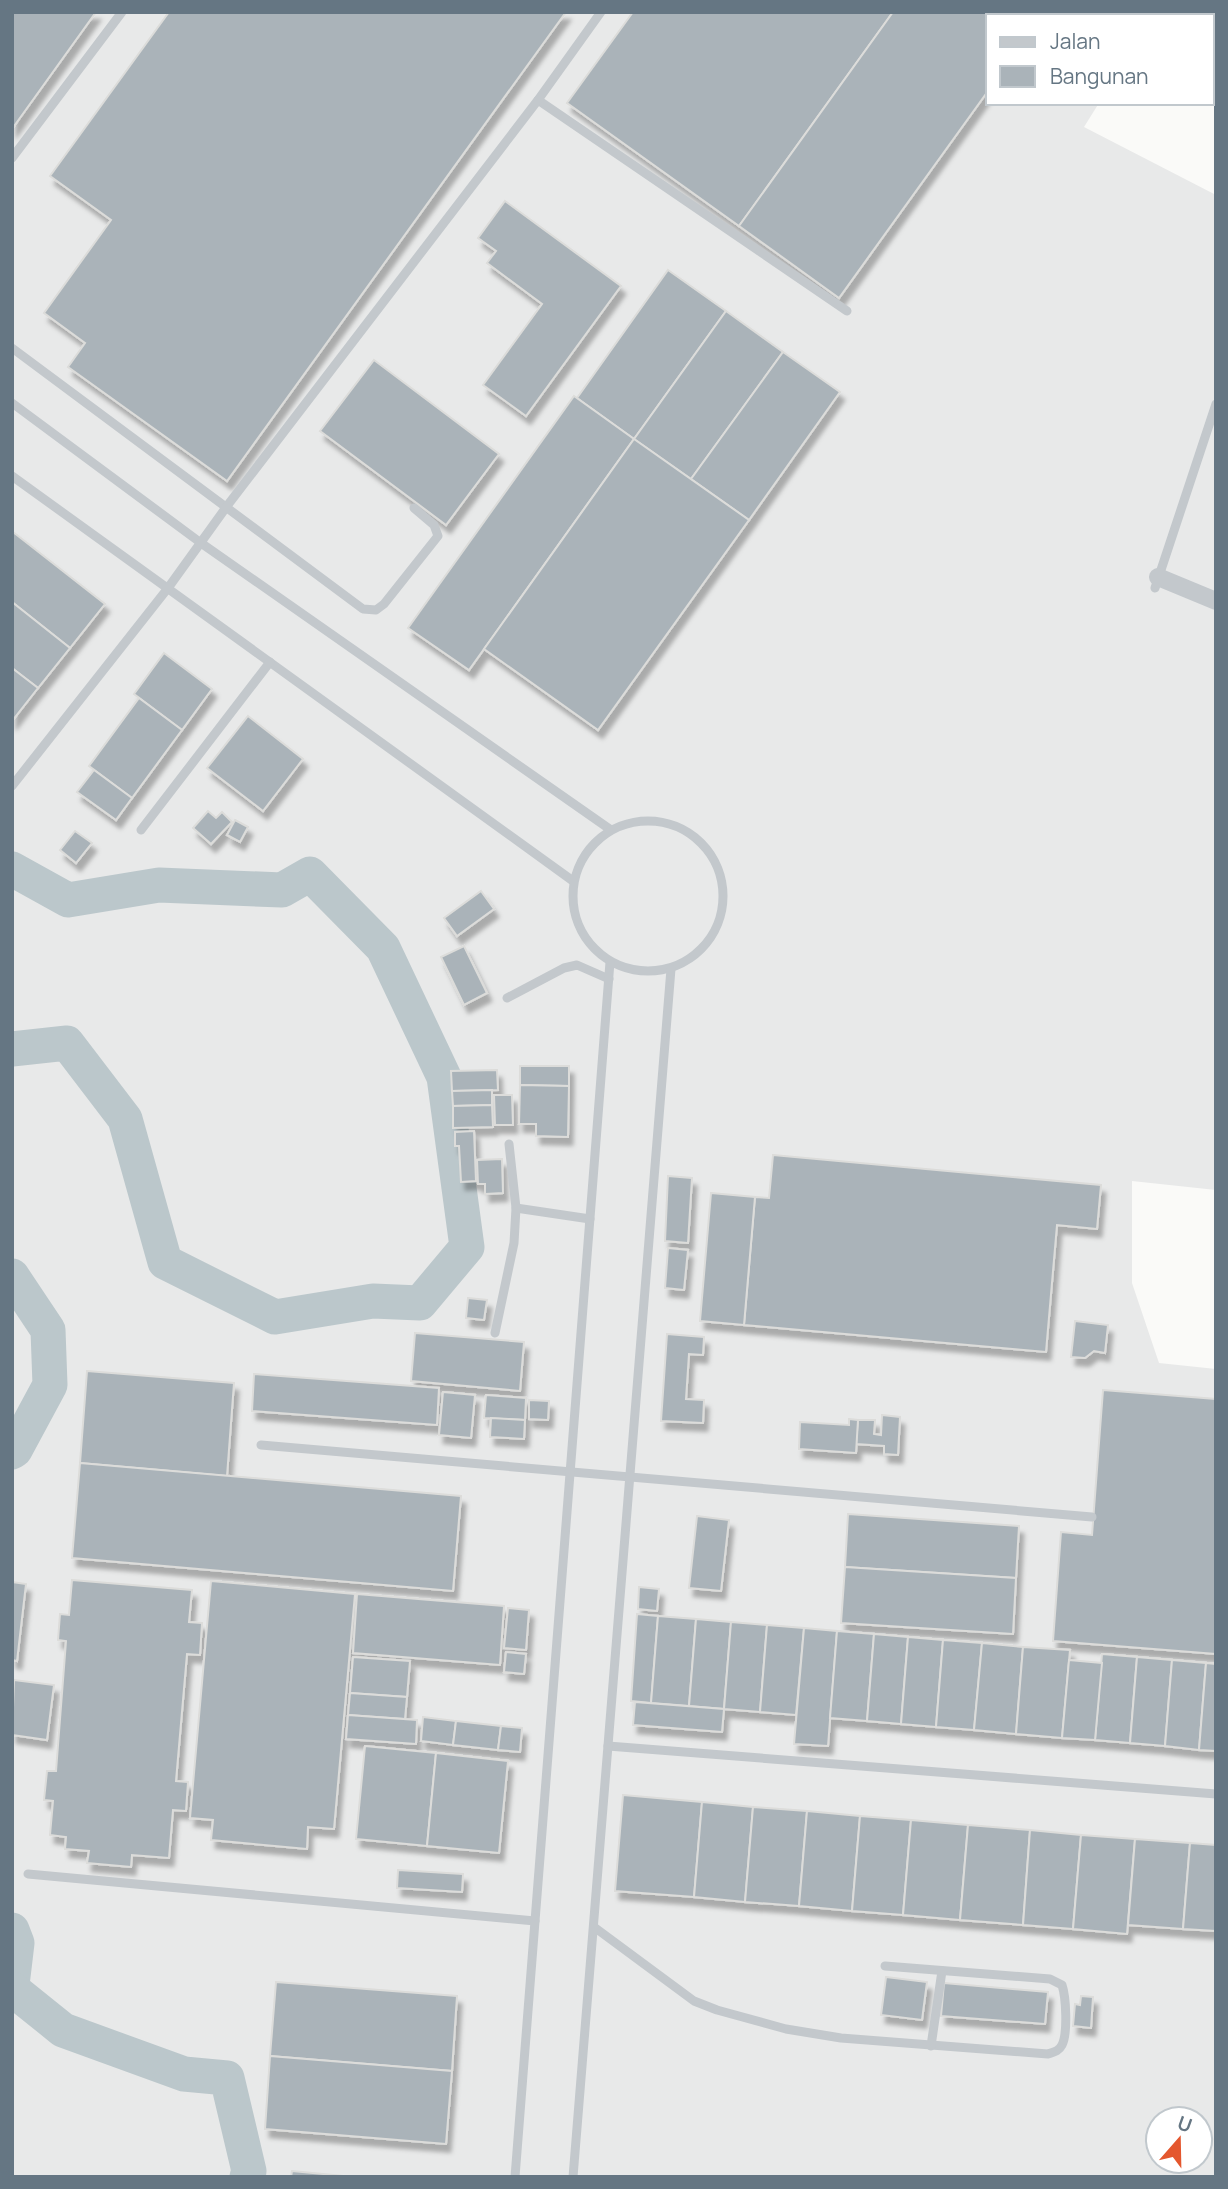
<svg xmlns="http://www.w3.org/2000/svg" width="1228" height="2189" viewBox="0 0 1228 2189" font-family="Manrope,sans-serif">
  <defs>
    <filter id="shadow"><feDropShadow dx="4.5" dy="8" stdDeviation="2" flood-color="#0004"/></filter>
  </defs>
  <rect width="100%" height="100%" fill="#fafaf8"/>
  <path fill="#e8e9e9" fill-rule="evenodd" d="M 12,12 L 1158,12 L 1156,16 L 988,16 L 988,103 L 1099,103 L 1084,127 L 1216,195 L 1216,1190 L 1132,1181 L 1132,1283 L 1159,1363 L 1216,1369 L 1216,2177 L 12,2177 ZM 1158,2119 L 1200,2119 L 1200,2161 L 1158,2161 Z"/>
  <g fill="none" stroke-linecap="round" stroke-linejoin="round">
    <g stroke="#bbc7cb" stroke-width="35">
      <path d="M 12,869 L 68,900 L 159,885 L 282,890 L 310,874 L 383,948 L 444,1077 L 467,1247 L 420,1303 L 373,1301 L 275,1317 L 165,1262 L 125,1119 L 67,1043 L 12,1049"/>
      <path d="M 12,1276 L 48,1330 L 50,1385 L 15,1450 L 12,1452"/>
      <path d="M 12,1930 L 17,1943 L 12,1985"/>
      <path d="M 12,1989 L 63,2030 L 184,2074 L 227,2078 L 249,2171 L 247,2177"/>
    </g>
  </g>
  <g fill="#aab3b9" stroke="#dcdcda" stroke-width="2" filter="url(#shadow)">
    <path d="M 12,12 L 96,12 L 12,129 Z"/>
    <path d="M 169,12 L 566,12 L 227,481 L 68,367 L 85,343 L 44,313 L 111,220 L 50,176 Z"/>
    <path d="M 633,12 L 893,12 L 739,226 L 567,103 Z"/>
    <path d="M 893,12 L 1046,12 L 1043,16 L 988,16 L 988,91 L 839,298 L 739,226 Z"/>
    <path d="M 505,201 L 621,286 L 526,416 L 483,385 L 542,304 L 487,263 L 496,251 L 478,238 Z"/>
    <path d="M 668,270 L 726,311 L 634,439 L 577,398 Z"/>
    <path d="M 726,311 L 783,352 L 691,479 L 634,439 Z"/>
    <path d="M 783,352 L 840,392 L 749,520 L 691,479 Z"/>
    <path d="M 374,360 L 499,454 L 446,525 L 320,431 Z"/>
    <path d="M 574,396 L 634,439 L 469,670 L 408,628 Z"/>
    <path d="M 634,439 L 749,520 L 598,730 L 484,649 Z"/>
    <path d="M 13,532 L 105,604 L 70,648 L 12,602 Z"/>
    <path d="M 12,602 L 70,648 L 38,688 L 12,668 Z"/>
    <path d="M 164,653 L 212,689 L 182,730 L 134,694 Z"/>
    <path d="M 12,668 L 38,688 L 12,721 Z"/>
    <path d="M 139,698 L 182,730 L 132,798 L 89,766 Z"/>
    <path d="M 248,716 L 303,759 L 263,811 L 207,768 Z"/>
    <path d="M 94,770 L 132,798 L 116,820 L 77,792 Z"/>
    <path d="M 208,811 L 216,818 L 222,812 L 232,822 L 211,844 L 193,828 Z"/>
    <path d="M 235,820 L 248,827 L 240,842 L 227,835 Z"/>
    <path d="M 75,831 L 92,843 L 76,863 L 60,850 Z"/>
    <path d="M 481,891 L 494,909 L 457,936 L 444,918 Z"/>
    <path d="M 464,946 L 487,993 L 464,1005 L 441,957 Z"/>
    <path d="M 520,1066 L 569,1066 L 569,1086 L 520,1085 Z"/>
    <path d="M 497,1070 L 498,1090 L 452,1091 L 451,1071 Z"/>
    <path d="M 520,1085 L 569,1086 L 568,1137 L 536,1136 L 536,1124 L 519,1124 Z"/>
    <path d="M 492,1090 L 492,1105 L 453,1106 L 452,1091 Z"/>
    <path d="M 494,1095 L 512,1095 L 513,1125 L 495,1125 Z"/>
    <path d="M 492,1105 L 493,1127 L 453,1128 L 453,1106 Z"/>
    <path d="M 474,1131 L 476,1181 L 461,1182 L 459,1146 L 455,1146 L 455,1132 Z"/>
    <path d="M 773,1155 L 1101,1185 L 1097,1229 L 1057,1225 L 1046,1352 L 744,1325 L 755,1197 L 769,1198 Z"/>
    <path d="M 502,1159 L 503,1193 L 485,1194 L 485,1184 L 478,1184 L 477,1160 Z"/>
    <path d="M 668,1176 L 692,1178 L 688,1243 L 665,1241 Z"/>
    <path d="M 711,1193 L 755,1197 L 744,1325 L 700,1321 Z"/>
    <path d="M 668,1248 L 688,1250 L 684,1290 L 665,1288 Z"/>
    <path d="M 468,1298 L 487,1300 L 484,1320 L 466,1318 Z"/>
    <path d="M 1075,1321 L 1108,1325 L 1105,1353 L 1094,1351 L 1085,1358 L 1071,1357 Z"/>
    <path d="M 415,1333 L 524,1342 L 520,1391 L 411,1381 Z"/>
    <path d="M 667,1334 L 704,1337 L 703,1355 L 689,1354 L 686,1399 L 704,1400 L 703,1423 L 661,1421 Z"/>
    <path d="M 87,1371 L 234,1383 L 227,1476 L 80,1463 Z"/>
    <path d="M 254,1374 L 439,1388 L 437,1425 L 252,1411 Z"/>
    <path d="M 1103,1390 L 1216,1399 L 1216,1654 L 1053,1641 L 1061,1532 L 1092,1535 Z"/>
    <path d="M 443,1392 L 475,1395 L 471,1438 L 439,1435 Z"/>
    <path d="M 486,1395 L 526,1398 L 525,1420 L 484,1418 Z"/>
    <path d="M 529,1400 L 549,1401 L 548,1420 L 529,1419 Z"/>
    <path d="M 882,1415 L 900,1417 L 898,1455 L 884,1454 L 884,1446 L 856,1444 L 858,1420 L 875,1420 L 874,1434 L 881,1435 Z"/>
    <path d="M 491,1418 L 525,1420 L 524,1439 L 490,1437 Z"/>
    <path d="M 849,1419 L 858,1420 L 856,1453 L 799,1449 L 800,1422 L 849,1425 Z"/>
    <path d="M 80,1463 L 461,1496 L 453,1591 L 72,1558 Z"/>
    <path d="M 848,1514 L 1019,1526 L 1016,1578 L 845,1567 Z"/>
    <path d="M 697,1516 L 729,1520 L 721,1591 L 689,1588 Z"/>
    <path d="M 845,1567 L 1016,1578 L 1013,1634 L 841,1623 Z"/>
    <path d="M 72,1580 L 192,1590 L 189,1622 L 202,1623 L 200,1655 L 187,1654 L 176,1781 L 188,1782 L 186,1811 L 173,1810 L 169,1858 L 132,1855 L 131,1867 L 87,1863 L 89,1851 L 65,1849 L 66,1837 L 50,1835 L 53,1801 L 44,1800 L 47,1771 L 56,1771 L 66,1641 L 58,1640 L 60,1614 L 69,1615 Z"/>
    <path d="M 211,1581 L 355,1594 L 334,1829 L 308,1827 L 307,1849 L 211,1840 L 213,1820 L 190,1818 Z"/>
    <path d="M 12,1582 L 26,1584 L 17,1661 L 12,1660 Z"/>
    <path d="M 639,1587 L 659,1589 L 657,1611 L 638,1609 Z"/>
    <path d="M 357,1594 L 504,1606 L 500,1665 L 353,1653 Z"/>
    <path d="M 508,1608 L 529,1610 L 526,1650 L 504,1648 Z"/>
    <path d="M 637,1614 L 658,1616 L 651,1703 L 631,1701 Z"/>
    <path d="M 658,1616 L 696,1619 L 689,1706 L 651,1703 Z"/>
    <path d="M 696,1619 L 731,1622 L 724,1709 L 689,1706 Z"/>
    <path d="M 731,1622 L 767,1625 L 760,1712 L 724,1709 Z"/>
    <path d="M 767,1625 L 804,1628 L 796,1715 L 760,1712 Z"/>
    <path d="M 804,1628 L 837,1631 L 828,1746 L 794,1744 Z"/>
    <path d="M 837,1631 L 874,1634 L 867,1721 L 830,1718 Z"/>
    <path d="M 874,1634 L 908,1637 L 901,1724 L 867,1721 Z"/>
    <path d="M 908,1637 L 943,1640 L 936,1727 L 901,1724 Z"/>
    <path d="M 943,1640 L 982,1643 L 974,1730 L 936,1727 Z"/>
    <path d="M 982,1643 L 1023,1647 L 1016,1734 L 974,1730 Z"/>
    <path d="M 1023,1647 L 1070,1650 L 1062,1738 L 1016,1734 Z"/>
    <path d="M 506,1652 L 526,1654 L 524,1674 L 504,1672 Z"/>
    <path d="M 1102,1654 L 1137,1657 L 1130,1743 L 1095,1740 Z"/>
    <path d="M 353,1657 L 410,1661 L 407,1697 L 350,1693 Z"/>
    <path d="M 1137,1657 L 1172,1660 L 1165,1746 L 1130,1743 Z"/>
    <path d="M 1069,1660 L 1102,1663 L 1095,1740 L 1062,1738 Z"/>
    <path d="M 1172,1660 L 1206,1663 L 1199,1750 L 1165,1746 Z"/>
    <path d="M 1206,1663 L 1216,1664 L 1216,1751 L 1199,1750 Z"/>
    <path d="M 14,1680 L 54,1685 L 47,1740 L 12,1735 Z"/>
    <path d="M 350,1693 L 407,1697 L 405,1719 L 348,1715 Z"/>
    <path d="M 635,1702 L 724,1709 L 722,1732 L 633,1725 Z"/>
    <path d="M 348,1715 L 417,1720 L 416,1744 L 346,1739 Z"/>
    <path d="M 423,1717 L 456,1721 L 453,1745 L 421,1741 Z"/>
    <path d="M 456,1721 L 501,1726 L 498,1750 L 453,1745 Z"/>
    <path d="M 501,1726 L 522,1728 L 520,1752 L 498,1750 Z"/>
    <path d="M 365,1746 L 436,1753 L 427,1846 L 356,1839 Z"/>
    <path d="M 436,1753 L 508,1761 L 499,1853 L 427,1846 Z"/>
    <path d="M 623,1795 L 702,1802 L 694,1897 L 615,1891 Z"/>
    <path d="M 702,1802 L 753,1807 L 745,1902 L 694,1897 Z"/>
    <path d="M 753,1807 L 807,1811 L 799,1906 L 745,1902 Z"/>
    <path d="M 807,1811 L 860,1816 L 852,1911 L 799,1906 Z"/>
    <path d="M 860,1816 L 911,1820 L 903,1915 L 852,1911 Z"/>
    <path d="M 911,1820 L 968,1825 L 960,1920 L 903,1915 Z"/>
    <path d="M 968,1825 L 1030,1830 L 1023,1925 L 960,1920 Z"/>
    <path d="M 1030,1830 L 1081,1835 L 1073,1929 L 1023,1925 Z"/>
    <path d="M 1081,1835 L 1135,1839 L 1127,1934 L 1073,1929 Z"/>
    <path d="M 1135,1839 L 1190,1843 L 1183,1929 L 1128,1925 Z"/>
    <path d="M 1190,1843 L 1216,1845 L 1216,1931 L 1183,1929 Z"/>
    <path d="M 398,1870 L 463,1874 L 462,1892 L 397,1888 Z"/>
    <path d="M 886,1977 L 927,1982 L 922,2020 L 881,2015 Z"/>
    <path d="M 276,1982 L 457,1996 L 452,2071 L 270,2056 Z"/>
    <path d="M 944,1983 L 1048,1992 L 1045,2024 L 941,2016 Z"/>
    <path d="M 1081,1996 L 1093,1997 L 1091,2028 L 1073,2026 L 1075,2004 L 1080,2005 Z"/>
    <path d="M 270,2056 L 452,2071 L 446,2144 L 265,2129 Z"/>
    <path d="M 292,2171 L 354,2177 L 291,2177 Z"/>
  </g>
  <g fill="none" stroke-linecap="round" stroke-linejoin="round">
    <g stroke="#c3c8cc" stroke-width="9">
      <path d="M 538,100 L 847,311"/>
      <path d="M 12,158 L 122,12"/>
      <path d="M 12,348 L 363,609 L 376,610 L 384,604 L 438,536 L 434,525 L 414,508"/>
      <path d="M 12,403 L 201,543 L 611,830"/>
      <path d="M 12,476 L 573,881"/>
      <path d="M 1155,588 L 1216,404"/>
      <path d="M 12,786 L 168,588 L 227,506 L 538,100 L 601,12"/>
      <circle cx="648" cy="896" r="75"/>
      <path d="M 141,830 L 270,662"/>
      <path d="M 507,998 L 564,968 L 577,965 L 609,979"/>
      <path d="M 516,1208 L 590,1219"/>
      <path d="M 495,1333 L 514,1243 L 516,1208 L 509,1144"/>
      <path d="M 261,1445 L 1092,1517"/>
      <path d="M 608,1746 L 1216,1794"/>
      <path d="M 28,1874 L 535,1921"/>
      <path d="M 594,1927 L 694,2001 L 717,2010 L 786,2029 L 841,2038 L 1048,2054 C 1054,2052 1059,2051 1062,2045 C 1068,2033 1066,1997 1062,1985 L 1050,1979 L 885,1966"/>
      <path d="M 931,2046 L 942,1971"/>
      <path d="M 515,2177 L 610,962"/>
      <path d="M 573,2177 L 671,969"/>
    </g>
    <path stroke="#c3c8cc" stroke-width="18" d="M 1158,577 L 1216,601"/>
  </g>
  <rect width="1228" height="2189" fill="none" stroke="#657683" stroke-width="28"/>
  <rect x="986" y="14" width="228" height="91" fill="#ffffff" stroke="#c1c8cd" stroke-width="2"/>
  <rect x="1000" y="37" width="35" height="10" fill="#c3c8cc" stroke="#c1c8cd" stroke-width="2"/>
  <text x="1050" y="49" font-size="21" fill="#657683">Jalan</text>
  <rect x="1000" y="66" width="35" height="21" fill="#aab3b9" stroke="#c1c8cd" stroke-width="2"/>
  <text x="1050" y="84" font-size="21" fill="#657683">Bangunan</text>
  <g transform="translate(1179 2140) rotate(20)"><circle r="33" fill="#ffffff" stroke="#c1c8cd" stroke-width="2"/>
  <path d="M0-5L12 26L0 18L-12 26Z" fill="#e4572e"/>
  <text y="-10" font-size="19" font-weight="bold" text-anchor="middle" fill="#657683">U</text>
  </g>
</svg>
